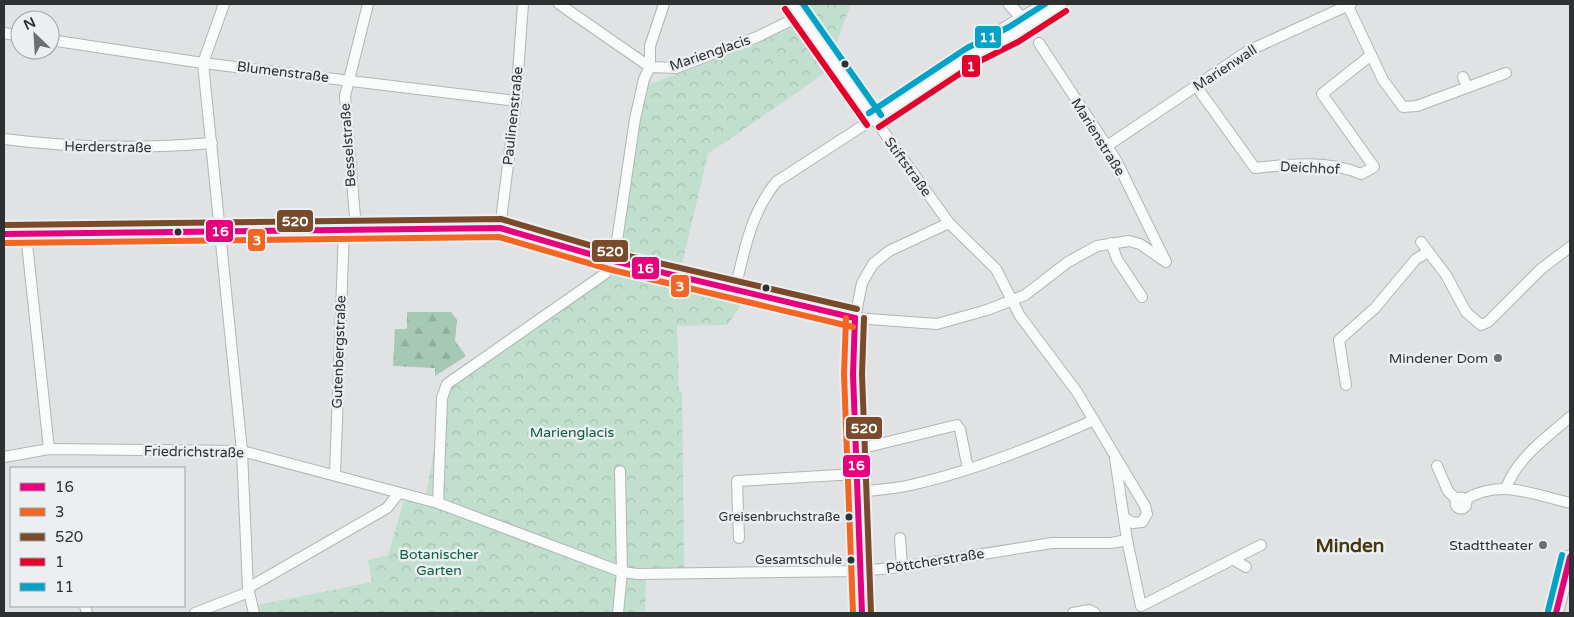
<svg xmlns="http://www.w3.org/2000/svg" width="1574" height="617" viewBox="0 0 1574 617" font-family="'Varela Round',sans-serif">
  <defs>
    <pattern id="forest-firs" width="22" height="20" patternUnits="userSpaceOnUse" patternTransform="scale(1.25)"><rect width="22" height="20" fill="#a5c9b5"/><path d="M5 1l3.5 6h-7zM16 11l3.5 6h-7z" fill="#8ead9c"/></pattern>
    <pattern id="park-crowns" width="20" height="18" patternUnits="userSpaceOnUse" patternTransform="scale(1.25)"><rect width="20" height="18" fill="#c1dfcf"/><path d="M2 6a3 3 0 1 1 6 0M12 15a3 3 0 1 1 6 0" fill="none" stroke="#a6c0b2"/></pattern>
  </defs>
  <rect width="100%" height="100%" fill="#e0e2e4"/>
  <path fill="url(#forest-firs)" d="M 407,312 L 451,312 L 457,320 L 455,341 L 466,356 L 435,376 L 435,368 L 393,366 L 395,329 L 407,329 Z"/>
  <path fill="url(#park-crowns)" d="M 808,4 L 851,4 L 825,73 L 708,154 L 678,281 L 745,299 L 727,325 L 677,326 L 679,391 L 682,392 L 684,568 L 646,569 L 645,613 L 260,613 L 258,605 L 372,582 L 368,560 L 388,555 L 404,500 L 424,505 L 446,383 L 610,276 L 614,267 L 645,86 L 765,40 L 791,28 Z"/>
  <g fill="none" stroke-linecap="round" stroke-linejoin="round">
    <g stroke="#b2b4b5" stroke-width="12">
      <g id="minor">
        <path d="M 224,4 L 203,63 L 242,451 L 248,588 L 254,613"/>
        <path d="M 559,4 L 650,67 L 676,68 L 757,37 L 800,16 L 805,4"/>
        <path d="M 792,4 L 949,223 L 996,269 L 1020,316 L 1077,392 L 1145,506 L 1147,514 L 1142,522 L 1133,523 L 1125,518"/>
        <path d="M 1347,4 L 1383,80 L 1403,107 L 1417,106 L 1506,73"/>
        <path d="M 4,33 L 20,36"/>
        <path d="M 50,40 L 203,63 L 516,101"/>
        <path d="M 1039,43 L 1116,160 L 1165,260"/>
        <path d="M 979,49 L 995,33 L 1044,4"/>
        <path d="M 650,67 L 650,46 L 664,4"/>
        <path d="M 1463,77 L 1467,87"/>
        <path d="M 1196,86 L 1255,168 C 1289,164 1329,160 1361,174 L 1374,167 L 1322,94 L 1371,55"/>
        <path d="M 4,139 C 74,148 142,149 212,143"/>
        <path d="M 1107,146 L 1248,51 L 1351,4"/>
        <path d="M 500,228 L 516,101 L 523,4"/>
        <path d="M 356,229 L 345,96 L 368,4"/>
        <path d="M 4,234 L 500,228 L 614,261 L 855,318 L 937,324 L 987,310 L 1025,295 L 1068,262 L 1097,246 L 1129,241 L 1140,244 L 1166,262"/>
        <path d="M 26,234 L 49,449"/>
        <path d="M 1421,242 L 1446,275 L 1466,312 L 1481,325 L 1488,322 L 1541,269 L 1570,247"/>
        <path d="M 1111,243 L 1117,259 L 1142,297"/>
        <path d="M 614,261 L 635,119 L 644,79 L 650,67"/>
        <path d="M 735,289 C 745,249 750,215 776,182 L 972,55 L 1002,41 L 1038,19"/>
        <path d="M 1346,385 L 1339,340 L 1375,308 L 1416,259 L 1428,252"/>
        <path d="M 960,429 L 968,469"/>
        <path d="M 855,450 L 957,425"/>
        <path d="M 4,457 L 49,449 L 242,451 L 438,503 L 622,572 L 638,574 L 860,571 L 902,567 L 1052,543 L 1111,543 L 1127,540"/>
        <path d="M 1115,458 L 1127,540 L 1141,606 L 1261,545"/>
        <path d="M 1437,466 L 1448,491 L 1457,500"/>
        <path d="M 335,474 L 344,230"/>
        <path d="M 1506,488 C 1518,457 1545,439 1570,417"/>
        <path d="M 858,492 C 875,490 894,489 911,485 C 974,471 1036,446 1094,420"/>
        <circle cx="1461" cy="503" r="5.5"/>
        <path d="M 1466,499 C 1501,479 1532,494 1570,503"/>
        <path d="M 438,503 L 442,398 L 447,384 L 606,273 L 609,260"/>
        <path d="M 739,538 L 737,481 L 856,474"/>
        <path d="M 900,538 L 902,567"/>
        <path d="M 1234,560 L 1246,567"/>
        <path d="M 248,588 L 387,508 L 398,494"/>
        <path d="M 85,606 L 87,613"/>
        <path d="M 195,613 L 249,592"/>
        <path d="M 618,613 L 622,572 L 620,471"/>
        <path d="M 862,613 L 853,374 L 855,318 L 862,283 L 873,264 L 889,251 L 949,223"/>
        <path d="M 1073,613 L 1089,610 L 1095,613"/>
      </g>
    </g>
    <g stroke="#b2b4b5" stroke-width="13">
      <path id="tertiary" d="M 1009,4 L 1021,17 L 1038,19 L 1061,4"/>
    </g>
    <g stroke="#b2b4b5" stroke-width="16">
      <path id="secondary" d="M 1556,613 L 1570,557"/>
    </g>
    <use href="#minor" stroke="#fafbfb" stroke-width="10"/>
    <use href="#tertiary" stroke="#fafbfb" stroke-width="11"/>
    <use href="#secondary" stroke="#edeeea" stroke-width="14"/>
    <g stroke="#eceff2" stroke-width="10">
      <g id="bus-1">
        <path d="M 4,234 L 500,228 L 614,261 L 855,318"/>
        <path d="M 855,318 L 853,374 L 862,613"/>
        <path d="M 1556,613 L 1570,557"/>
      </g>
    </g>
    <g stroke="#eceff2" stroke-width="10">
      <g id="bus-2">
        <path d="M 4,243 L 499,237 L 612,270 L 853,327"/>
        <path d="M 846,318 L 844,374 L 853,613"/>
      </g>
    </g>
    <g stroke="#eceff2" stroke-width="10">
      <g id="bus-3">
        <path d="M 4,225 L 501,219 L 616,253 L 857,309"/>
        <path d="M 864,318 L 862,374 L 871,613"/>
      </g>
    </g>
    <g stroke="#eceff2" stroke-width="10">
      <g id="bus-4">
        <path d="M 785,9 L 867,125"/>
        <path d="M 879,127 L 976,63 L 1018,42 L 1066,11"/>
      </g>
    </g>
    <g stroke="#eceff2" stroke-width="10">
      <g id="bus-5">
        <path d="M 803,4 L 881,115"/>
        <path d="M 869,113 L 967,48 L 1009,27 L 1045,4"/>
        <path d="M 1548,611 L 1562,555"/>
      </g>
    </g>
    <use href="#bus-1" stroke="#e5007d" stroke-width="6"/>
    <use href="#bus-2" stroke="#f26522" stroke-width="6"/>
    <use href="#bus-3" stroke="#7a4b2a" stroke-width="6"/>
    <use href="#bus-4" stroke="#e4002b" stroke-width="6"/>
    <use href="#bus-5" stroke="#02a3c6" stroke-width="6"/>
  </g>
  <g fill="#2f3031" stroke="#eceff2" stroke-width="2">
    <circle cx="845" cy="64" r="4.5"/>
    <circle cx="178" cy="232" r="4.5"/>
    <circle cx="766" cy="288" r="4.5"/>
    <circle cx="849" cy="517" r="4.5"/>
    <circle cx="851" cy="560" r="4.5"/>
  </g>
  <g fill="#6d6e70" stroke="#eceff2" stroke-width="2">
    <circle cx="1498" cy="358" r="5"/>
    <circle cx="1543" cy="545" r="5"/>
  </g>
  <g text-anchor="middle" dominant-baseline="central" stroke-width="5" stroke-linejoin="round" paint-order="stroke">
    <g font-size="13" fill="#2f3031" stroke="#eceff2" text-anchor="end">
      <text x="840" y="517">Greisenbruchstraße</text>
      <text x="842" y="560">Gesamtschule</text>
    </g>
    <g font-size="14" fill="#2f3031" stroke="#eceff2">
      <text transform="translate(710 53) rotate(-19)">Marienglacis</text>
      <text transform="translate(1225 68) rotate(-33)">Marienwall</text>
      <text transform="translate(283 72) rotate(7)">Blumenstraße</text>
      <text transform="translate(513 116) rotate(-84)">Paulinenstraße</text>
      <text transform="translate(1098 137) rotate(58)">Marienstraße</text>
      <text transform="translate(348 145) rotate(-94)">Besselstraße</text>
      <text transform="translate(108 147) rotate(1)">Herderstraße</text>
      <text transform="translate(908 167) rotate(54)">Stiftstraße</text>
      <text transform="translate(1310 168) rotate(3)">Deichhof</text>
      <text transform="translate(339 352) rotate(-88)">Gutenbergstraße</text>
      <text transform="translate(194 452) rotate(1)">Friedrichstraße</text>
      <text transform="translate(935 561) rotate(-9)">Pöttcherstraße</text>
    </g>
    <g font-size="14" fill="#2f3031" stroke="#eceff2" text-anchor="end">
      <text x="1488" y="358">Mindener Dom</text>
      <text x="1533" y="545">Stadttheater</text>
    </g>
    <g font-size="14" fill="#0f5e3a" stroke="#eceff2">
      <text x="572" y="432">Marienglacis</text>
      <text x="439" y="554">Botanischer<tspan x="439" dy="16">Garten</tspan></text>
    </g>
    <g font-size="19" font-weight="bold" fill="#45370e" stroke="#eceff2">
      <text x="1350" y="546">Minden</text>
    </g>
  </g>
  <g stroke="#eceff2" stroke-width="2">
    <rect x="974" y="25" width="28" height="24" rx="5" fill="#02a3c6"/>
    <rect x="961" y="54" width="20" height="24" rx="5" fill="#e4002b"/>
    <rect x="276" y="209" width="38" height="24" rx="5" fill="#7a4b2a"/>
    <rect x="205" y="219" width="29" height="24" rx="5" fill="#e5007d"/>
    <rect x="247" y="228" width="19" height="24" rx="5" fill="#f26522"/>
    <rect x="591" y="239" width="38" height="24" rx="5" fill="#7a4b2a"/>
    <rect x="631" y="256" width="29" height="24" rx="5" fill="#e5007d"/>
    <rect x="670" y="274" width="20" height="24" rx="5" fill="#f26522"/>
    <rect x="845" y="416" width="38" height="24" rx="5" fill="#7a4b2a"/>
    <rect x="842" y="454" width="29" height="24" rx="5" fill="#e5007d"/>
  </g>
  <g font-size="14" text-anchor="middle" font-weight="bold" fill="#fff">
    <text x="988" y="42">11</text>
    <text x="971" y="71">1</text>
    <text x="295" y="226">520</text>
    <text x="220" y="236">16</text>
    <text x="257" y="245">3</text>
    <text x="610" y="256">520</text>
    <text x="645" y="273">16</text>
    <text x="680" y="291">3</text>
    <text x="864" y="433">520</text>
    <text x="856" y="470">16</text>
  </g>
  <rect width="1574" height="617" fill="none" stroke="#2f3031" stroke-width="10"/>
  <rect x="10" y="467" width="175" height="140" fill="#eceff2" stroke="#a0a3a5"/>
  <rect x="20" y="483" width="25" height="8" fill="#e5007d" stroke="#a0a3a5"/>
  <text x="55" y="492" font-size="15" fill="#2f3031">16</text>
  <rect x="20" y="508" width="25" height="8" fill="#f26522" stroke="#a0a3a5"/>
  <text x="55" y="517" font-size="15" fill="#2f3031">3</text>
  <rect x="20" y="533" width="25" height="8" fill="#7a4b2a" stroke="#a0a3a5"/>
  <text x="55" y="542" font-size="15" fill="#2f3031">520</text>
  <rect x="20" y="558" width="25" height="8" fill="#e4002b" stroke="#a0a3a5"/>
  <text x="55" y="567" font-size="15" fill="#2f3031">1</text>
  <rect x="20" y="583" width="25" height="8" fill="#02a3c6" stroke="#a0a3a5"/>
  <text x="55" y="592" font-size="15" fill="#2f3031">11</text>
  <g transform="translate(35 35) rotate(335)"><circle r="24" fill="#eceff2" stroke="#a0a3a5"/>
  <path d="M0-4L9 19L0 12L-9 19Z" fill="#6d6e70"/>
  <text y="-8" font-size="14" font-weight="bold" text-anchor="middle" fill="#2f3031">N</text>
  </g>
</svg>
